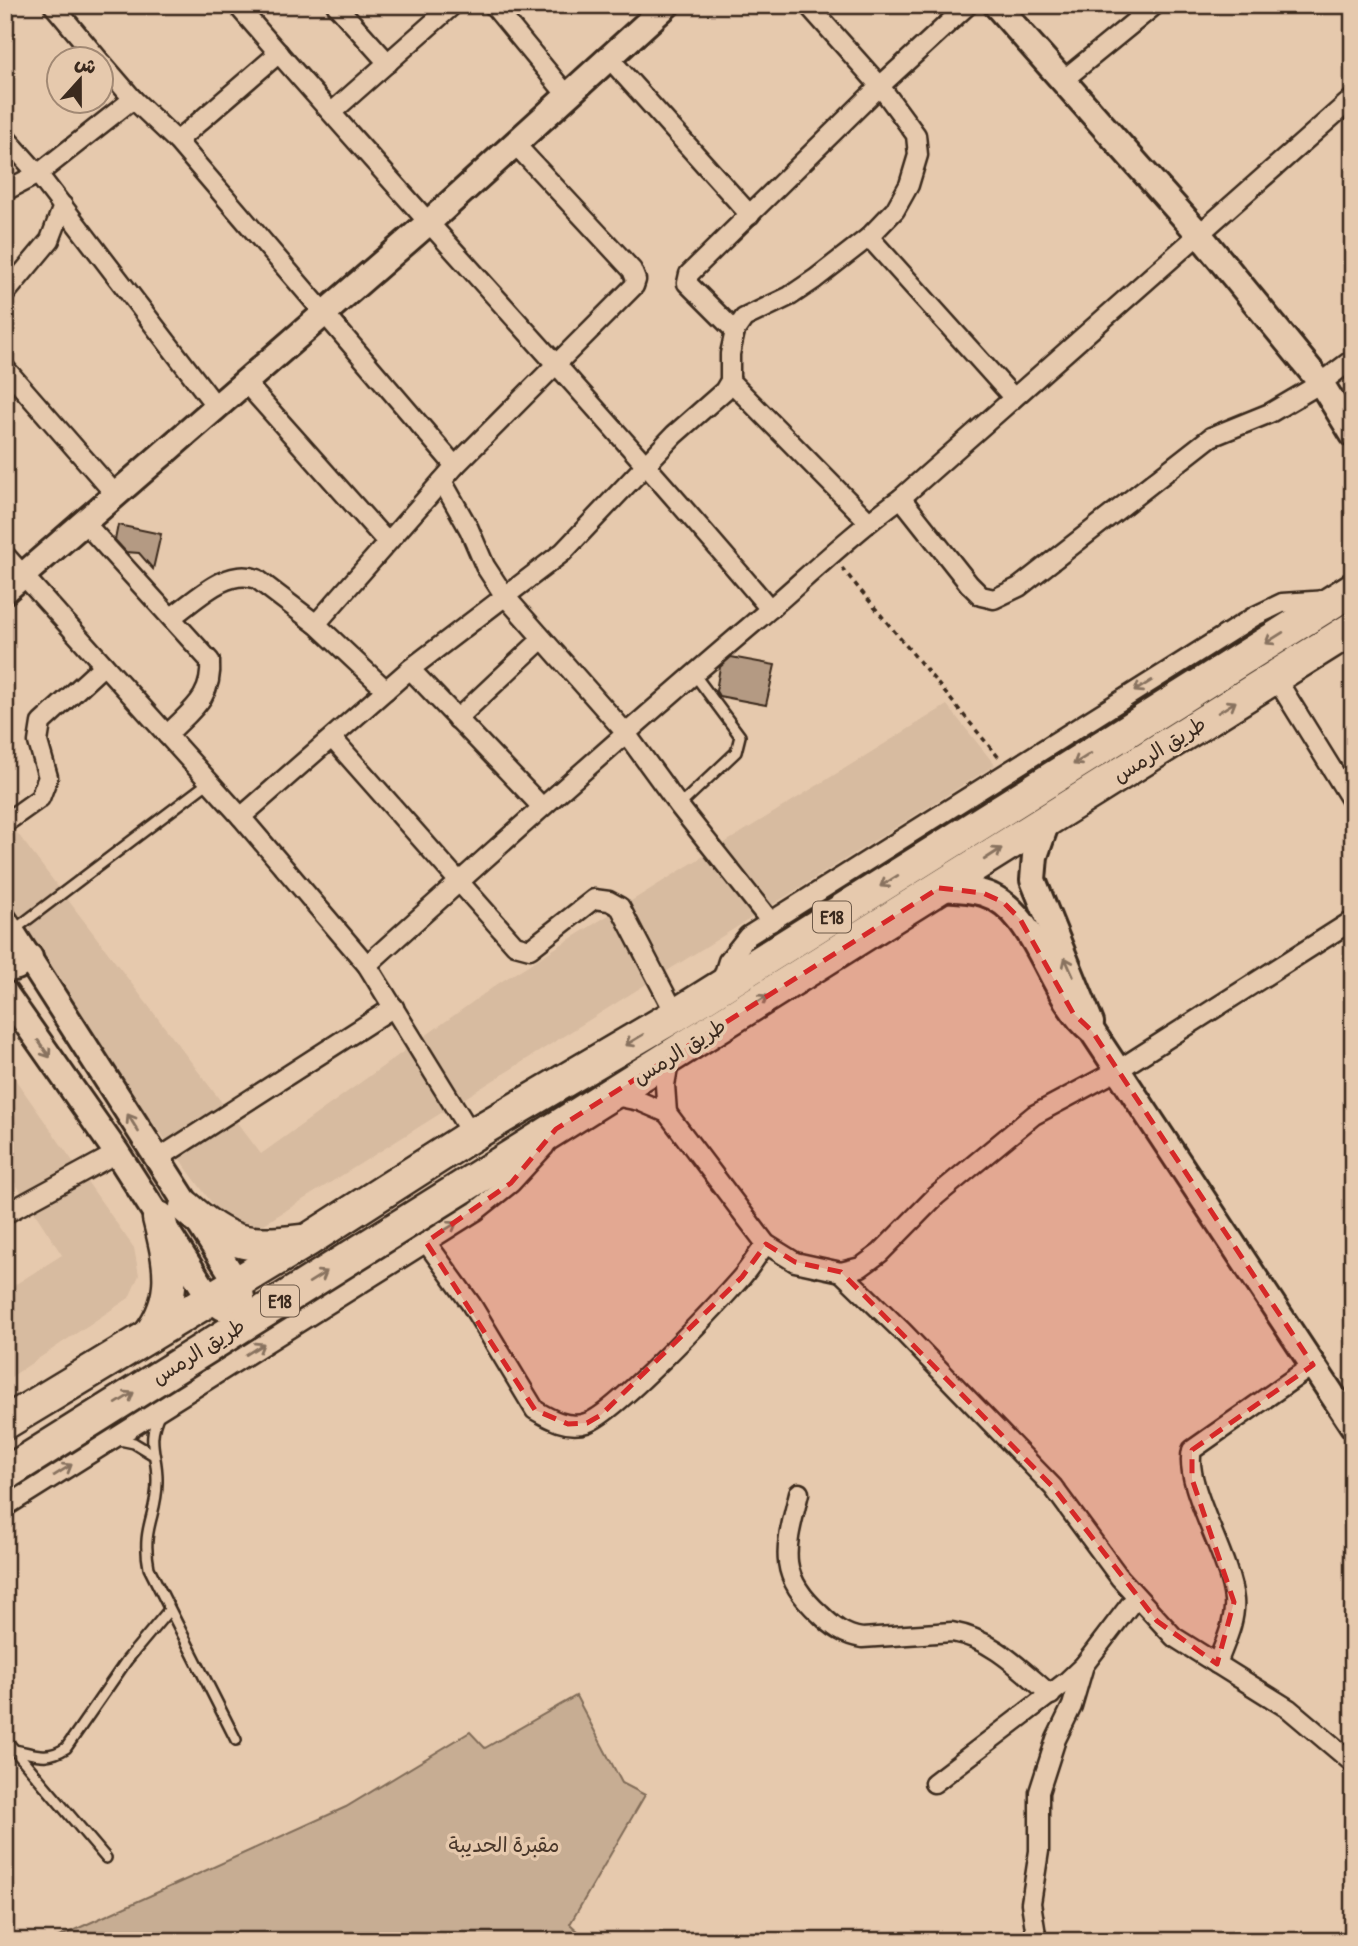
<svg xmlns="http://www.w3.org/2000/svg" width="1358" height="1946" viewBox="0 0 1358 1946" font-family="'Patrick Hand','Playpen Sans Arabic',sans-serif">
  <rect width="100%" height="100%" fill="#e6c9ad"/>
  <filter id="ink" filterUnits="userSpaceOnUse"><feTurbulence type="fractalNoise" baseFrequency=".0143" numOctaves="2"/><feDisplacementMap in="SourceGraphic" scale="14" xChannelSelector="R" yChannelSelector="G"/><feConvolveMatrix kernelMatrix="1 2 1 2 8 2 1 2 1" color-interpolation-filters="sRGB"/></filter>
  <g filter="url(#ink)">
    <g fill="#d7bba0">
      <path d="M 947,705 L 995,765 L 239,1240 L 5,921 L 5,817 L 261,1154 L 499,983 Z"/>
      <path d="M 5,1065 L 134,1248 L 139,1275 L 129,1298 L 5,1381 L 5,1291 L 62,1255 L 5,1167 Z"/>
    </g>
    <path fill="#c7ad93" stroke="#816c58" stroke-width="2" d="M 576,1696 L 622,1783 L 645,1795 L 570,1924 L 589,1941 L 50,1941 L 346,1807 L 470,1732 L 485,1748 Z"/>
    <g fill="#b49a83" stroke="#3b2a1e" stroke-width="2">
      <path d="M 118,525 L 161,534 L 153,569 L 139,553 L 126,552 L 115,540 Z"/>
      <path d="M 731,657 L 775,665 L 766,705 L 719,696 L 716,691 L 720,667 Z"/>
    </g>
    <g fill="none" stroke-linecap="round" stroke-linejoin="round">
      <g stroke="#3b2a1e" stroke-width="14">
        <g id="lane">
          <path d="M 679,806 L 736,752 L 740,736 L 694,674"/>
          <path d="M 14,930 L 209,782"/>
          <path d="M 160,1412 C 145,1443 158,1453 157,1482 C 157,1516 141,1527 149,1568 L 236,1740"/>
          <path d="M 115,1439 L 134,1443 L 152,1454"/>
          <path d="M 5,1739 L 106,1858"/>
          <path d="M 5,1749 C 29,1750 43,1763 66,1748 L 127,1660 L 169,1610"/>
        </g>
      </g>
      <g stroke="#3b2a1e" stroke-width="23">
        <g id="street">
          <path d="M 53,5 L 99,60"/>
          <path d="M 237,5 C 412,209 597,404 770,609"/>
          <path d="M 336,5 L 388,63"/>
          <path d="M 493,5 L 566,94"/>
          <path d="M 609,58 L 750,215"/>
          <path d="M 102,63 L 133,99 L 177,141 L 455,466"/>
          <path d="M 1062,81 L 1155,5"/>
          <path d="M 332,112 L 453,5"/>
          <path d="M 5,137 L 38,174 L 215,405"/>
          <path d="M 177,141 L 279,53"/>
          <path d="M 5,191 L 38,174 L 133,99"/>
          <path d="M 869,237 L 1012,396"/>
          <path d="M 5,294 L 50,240 L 63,206"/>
          <path d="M 735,331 L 687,283 L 689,274 L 880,86 L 968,5"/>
          <path d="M 5,368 L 115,494"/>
          <path d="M 244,381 L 387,542"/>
          <path d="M 730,381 L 868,521"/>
          <path d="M 442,481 L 469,529 L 485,566 L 504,595 L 625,732 L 679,806 L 771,922"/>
          <path d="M 901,498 L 969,584 L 981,596 L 994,599 L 1019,587 L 1211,437 L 1270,413 L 1321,383 L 1353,359"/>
          <path d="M 84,522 L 210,661 C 213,698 191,710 167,735"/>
          <path d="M 5,555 L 241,817 L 367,965 L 472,1135"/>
          <path d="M 173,616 C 196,600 227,567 257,579 L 316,624 L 386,690"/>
          <path d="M 316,624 L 455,466 L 634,286 L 636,280 L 632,270 L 514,143"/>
          <path d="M 410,669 L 542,807"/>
          <path d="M 1275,677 L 1353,803"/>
          <path d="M 457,719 L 542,639"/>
          <path d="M 333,739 L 515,945 L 530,949 L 594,899 L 609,901 L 620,907 L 676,1015"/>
          <path d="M 241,817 L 410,669 L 563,552 L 674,435 L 724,391 L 730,381 L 730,354 L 735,331 L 744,318 L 790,296 L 815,279 L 869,237 L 895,210 L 909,185 L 918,155 L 916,135 L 880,86 L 808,5"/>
          <path d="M 5,823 L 40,798 L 48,777 L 38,742 L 41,723 L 104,665"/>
          <path d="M 367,965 C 495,849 624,733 756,621 C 804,580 850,535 901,498 L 1353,98"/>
          <path d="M 720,987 L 728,961 L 748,936 L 1255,616 L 1282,603 L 1328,600"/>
          <path d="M 610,1095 L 639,1101 L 667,1113 L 766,1244 L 795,1262 L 841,1272 L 861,1267 L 880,1253 L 936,1196 L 1034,1115 L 1118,1070 L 1347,924 L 1353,924"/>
          <path d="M 667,1113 L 665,1085 L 670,1057"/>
          <path d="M 156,1160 L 394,1007"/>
          <path d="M 5,1214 L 117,1153"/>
          <path d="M 426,1242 L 471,1304 L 535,1410 C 550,1419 568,1429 586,1423 C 613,1416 717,1305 740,1279 C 750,1268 757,1255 766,1244"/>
          <path d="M 841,1272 L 902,1331 L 1053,1487 L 1120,1578 L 1174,1637 L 1289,1709 L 1353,1763"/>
          <path d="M 799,1493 C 786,1547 775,1574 820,1614 C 833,1627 844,1635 862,1638 L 952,1632 C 993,1639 1021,1670 1051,1695"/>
          <path d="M 5,1507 L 476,1211 L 511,1183 L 545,1146"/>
          <path d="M 1217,1664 C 1224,1644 1236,1622 1234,1600 C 1230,1556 1183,1485 1192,1450 L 1313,1365"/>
          <path d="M 934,1783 L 1066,1682 L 1084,1665 L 1136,1597"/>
          <path d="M 1037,1941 L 1031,1903 L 1039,1851 L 1039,1792 L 1056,1739 L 1072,1706 L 1084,1665"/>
        </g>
      </g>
      <g stroke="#3b2a1e" stroke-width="30">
        <g id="secondary">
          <path d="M 996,5 L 1199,234 L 1321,383 L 1353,435"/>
          <path d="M 5,591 L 428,223 L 667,5"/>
          <path d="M 1048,819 L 1035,856 L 1033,880 L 1091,1023"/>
          <path d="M 939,888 C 953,889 969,889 983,893 C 1038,909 1048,996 1092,1031 L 1353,1426"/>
          <path d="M 5,921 L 240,1287 L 243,1303 L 239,1325"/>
          <path d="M 5,970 L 17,967 L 30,957"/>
          <path d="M 5,993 L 117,1153 L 211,1300 L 223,1308"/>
        </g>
      </g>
      <g stroke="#3b2a1e" stroke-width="37">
        <g id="highway">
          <path d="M 186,1207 C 227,1244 247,1248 300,1241"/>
          <path d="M 149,1336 C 179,1297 170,1262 159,1218"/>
          <path d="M 5,1423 L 308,1240 L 472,1135 L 676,1015 L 1353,589"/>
          <path d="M 5,1474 L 1353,628"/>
        </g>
      </g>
      <path stroke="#3b2a1e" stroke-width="3.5" stroke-dasharray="5 5" stroke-linecap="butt" d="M 842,568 L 1000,759"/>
      <use href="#lane" stroke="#e6c9ad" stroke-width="9"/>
      <use href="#street" stroke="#e6c9ad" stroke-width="18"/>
      <use href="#secondary" stroke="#e6c9ad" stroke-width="24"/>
      <use href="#highway" stroke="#e6c9ad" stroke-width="32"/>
    </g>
    <defs><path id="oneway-shaft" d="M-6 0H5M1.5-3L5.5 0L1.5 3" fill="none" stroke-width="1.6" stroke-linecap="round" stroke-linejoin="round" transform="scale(1.75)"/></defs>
    <g stroke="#88725e">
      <use href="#oneway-shaft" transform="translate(1274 638) rotate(148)"/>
      <use href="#oneway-shaft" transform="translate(1143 686) rotate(148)"/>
      <use href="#oneway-shaft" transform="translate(1227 707) rotate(-32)"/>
      <use href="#oneway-shaft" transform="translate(1082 759) rotate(148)"/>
      <use href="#oneway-shaft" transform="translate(993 854) rotate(-33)"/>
      <use href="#oneway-shaft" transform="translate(889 881) rotate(148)"/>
      <use href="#oneway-shaft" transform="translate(1069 967) rotate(-114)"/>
      <use href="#oneway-shaft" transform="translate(759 1001) rotate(-32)"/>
      <use href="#oneway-shaft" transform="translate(634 1040) rotate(149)"/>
      <use href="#oneway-shaft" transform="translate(44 1049) rotate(55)"/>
      <use href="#oneway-shaft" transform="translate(133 1123) rotate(-122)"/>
      <use href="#oneway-shaft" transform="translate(448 1228) rotate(-32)"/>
      <use href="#oneway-shaft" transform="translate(318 1277) rotate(-32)"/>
      <use href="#oneway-shaft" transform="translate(255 1349) rotate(-32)"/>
      <use href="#oneway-shaft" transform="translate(125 1398) rotate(-32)"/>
      <use href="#oneway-shaft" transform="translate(63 1470) rotate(-32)"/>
    </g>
  </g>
  <path fill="#d62828" fill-opacity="0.2" stroke="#d62828" stroke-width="5" stroke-dasharray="14 9" stroke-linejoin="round" d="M 939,888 L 983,893 L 1003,902 L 1020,919 L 1073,1013 L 1092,1031 L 1313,1365 L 1192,1450 L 1192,1479 L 1234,1602 L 1217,1664 L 1157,1621 L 1053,1487 L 841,1272 L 795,1262 L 766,1244 L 742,1277 L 601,1415 L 587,1423 L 568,1424 L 535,1410 L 426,1242 L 511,1183 L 556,1129 Z"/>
  <g text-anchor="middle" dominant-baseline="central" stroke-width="7" stroke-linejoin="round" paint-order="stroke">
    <g fill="#e6c9ad" stroke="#6e5a49" stroke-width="2">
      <rect x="813" y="901.5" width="38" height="31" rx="5"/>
      <rect x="261" y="1285.5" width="38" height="31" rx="5"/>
    </g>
    <g font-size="19" font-weight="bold" fill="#3b2a1e">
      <text x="832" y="917">E18</text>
      <text x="280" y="1301">E18</text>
    </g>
    <g font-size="21" fill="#3b2a1e" stroke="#e6c9ad">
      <text transform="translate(1159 749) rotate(-32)">طريق الرمس</text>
      <text transform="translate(679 1051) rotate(-32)">طريق الرمس</text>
      <text transform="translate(198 1351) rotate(-32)">طريق الرمس</text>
    </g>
    <g font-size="21" fill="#49372a" stroke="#e6c9ad">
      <text x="504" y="1844">مقبرة الحديبة</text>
    </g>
  </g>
  <rect width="1358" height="1946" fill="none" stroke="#e6c9ad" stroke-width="28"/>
  <rect x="14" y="14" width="1330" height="1918" fill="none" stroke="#3b2a1e" stroke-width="2.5" filter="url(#ink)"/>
  <g transform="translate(80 80) rotate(21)"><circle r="33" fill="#e6c9ad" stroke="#a28974" stroke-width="2"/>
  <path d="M0-5L12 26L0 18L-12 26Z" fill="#3b2a1e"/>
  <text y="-10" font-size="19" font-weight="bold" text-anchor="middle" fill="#3b2a1e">ش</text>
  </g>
</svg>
